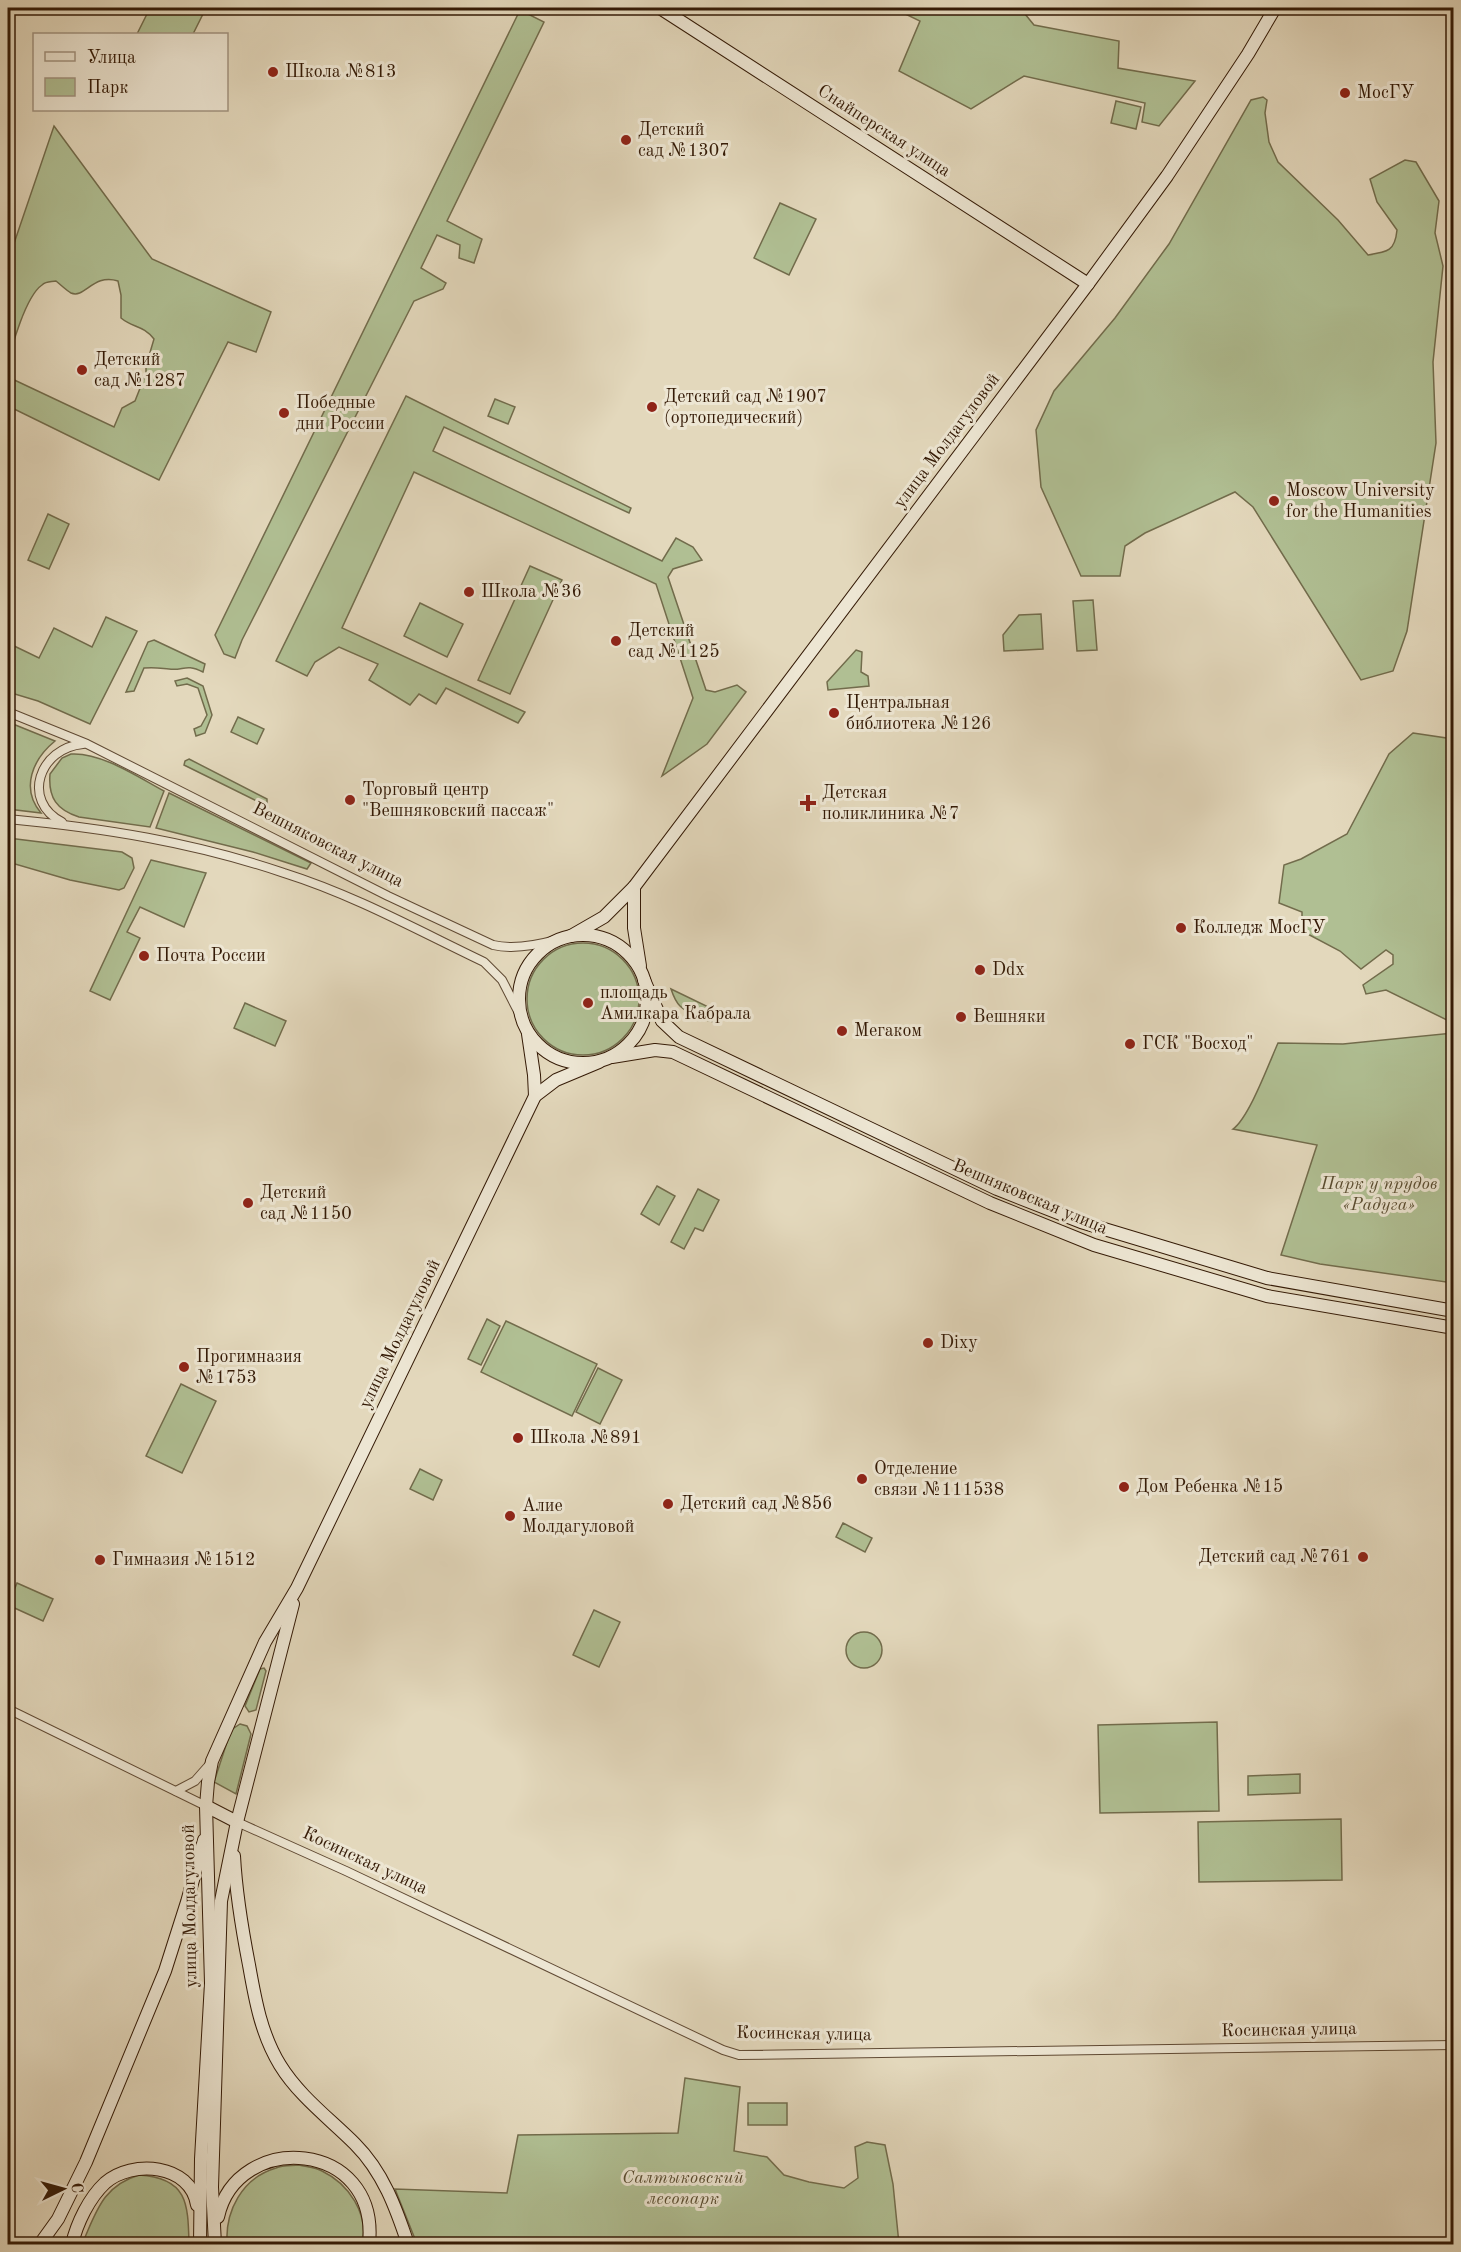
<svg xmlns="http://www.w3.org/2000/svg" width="1461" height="2252" viewBox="0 0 1461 2252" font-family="'Old Standard TT',serif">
  <rect width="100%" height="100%" fill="#e3d8bc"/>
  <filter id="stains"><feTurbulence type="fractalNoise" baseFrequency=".00333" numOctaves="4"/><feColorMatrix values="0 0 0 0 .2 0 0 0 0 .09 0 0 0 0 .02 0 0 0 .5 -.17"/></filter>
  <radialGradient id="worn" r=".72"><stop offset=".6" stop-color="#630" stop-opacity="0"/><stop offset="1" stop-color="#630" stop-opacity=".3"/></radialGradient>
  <g fill="#b0bf93" stroke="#726c4c" stroke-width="1.5">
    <path d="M 150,8 L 206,8 L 193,34 L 137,34 Z"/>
    <path d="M 893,8 L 1026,8 L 1025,14 L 1034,25 L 1119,41 L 1118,68 L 1195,81 L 1159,126 L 1142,122 L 1145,103 L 1024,76 L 971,109 L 899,71 L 920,21 Z"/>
    <path d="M 520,10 L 544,22 L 447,221 L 482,239 L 474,263 L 459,258 L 460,245 L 437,235 L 421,268 L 446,283 L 443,289 L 414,301 L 242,640 L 235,658 L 224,654 L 215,635 Z"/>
    <path d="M 1263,97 L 1267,100 L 1265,113 L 1269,142 L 1278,162 L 1338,220 L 1368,255 C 1388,252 1395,251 1397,230 L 1377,202 L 1370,179 L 1405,160 L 1416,162 L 1439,201 L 1435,233 L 1443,266 L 1433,362 L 1436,443 L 1407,631 L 1393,671 L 1361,680 L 1253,507 L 1235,492 L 1145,533 L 1125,546 L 1120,576 L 1081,576 L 1041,487 L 1036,430 L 1054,391 L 1115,318 L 1169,244 L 1251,100 Z"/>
    <path d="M 1116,101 L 1141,107 L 1136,129 L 1111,123 Z"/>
    <path d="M 54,126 L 152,259 L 271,312 L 256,352 L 228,342 L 159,480 L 8,406 L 8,377 L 114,427 L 122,408 L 135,401 L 146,373 L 146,366 L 154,339 C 143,325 133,328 121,318 L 121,295 L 118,281 C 93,273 85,299 71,293 C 66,290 61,285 56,281 C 50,282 46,281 42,285 C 26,296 11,347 8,366 L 8,261 Z"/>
    <path d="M 780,203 L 816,219 L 789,275 L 754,258 Z"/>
    <path d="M 406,396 L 631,508 L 629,513 L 444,427 L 433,451 L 662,561 L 676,538 L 693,547 L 702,560 L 673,569 L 668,577 L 706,690 L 715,692 L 737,685 L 746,692 L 707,744 L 662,776 L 693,698 L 656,584 L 414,472 L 342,628 L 525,712 L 518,723 L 446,688 L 436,704 L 419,694 L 410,705 L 369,680 L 378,664 L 339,647 L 315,662 L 307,676 L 276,661 Z"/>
    <path d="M 495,399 L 515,407 L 508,424 L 488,416 Z"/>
    <path d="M 48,514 L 69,524 L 49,569 L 28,560 Z"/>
    <path d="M 530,566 L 562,580 L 510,694 L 478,680 Z"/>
    <path d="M 1093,600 L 1097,650 L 1077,651 L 1073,601 Z"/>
    <path d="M 420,603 L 463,624 L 447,657 L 404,636 Z"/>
    <path d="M 1041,614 L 1043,649 L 1004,651 L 1003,635 L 1019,615 Z"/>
    <path d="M 106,617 L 137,631 L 90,724 L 38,701 L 8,692 L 8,643 L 39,658 L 54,628 L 92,647 Z"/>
    <path d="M 154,640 L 205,664 L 203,672 C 185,663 184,671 169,669 C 159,668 155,667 144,668 L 134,691 L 126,692 L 148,642 Z"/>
    <path d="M 856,650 L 862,652 L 861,672 L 868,676 L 869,686 L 828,690 L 827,682 Z"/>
    <path d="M 187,678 L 203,686 L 212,715 L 205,733 L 196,736 L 194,729 L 201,726 L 207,715 L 198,688 L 187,684 L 177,686 L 175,681 Z"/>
    <path d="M 238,717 L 264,729 L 257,744 L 231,732 Z"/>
    <path d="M 8,722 L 55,741 C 33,759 20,788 41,813 L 8,809 L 8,784 L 14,754 Z"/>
    <path d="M 1413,733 L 1453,739 L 1453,1023 L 1386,990 L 1366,994 L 1363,985 L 1393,964 L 1393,955 L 1386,950 L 1361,969 L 1340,951 L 1302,931 L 1302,912 L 1279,903 L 1284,865 L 1301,859 L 1347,834 L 1389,754 Z"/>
    <path d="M 71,754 C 101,752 138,777 164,791 L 150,827 L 79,817 C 57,810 48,798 50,774 L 62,758 Z"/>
    <path d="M 189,759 L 267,799 L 267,806 L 184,765 L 185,761 Z"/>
    <path d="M 169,793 L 311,863 L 307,869 L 253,852 L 156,828 Z"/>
    <path d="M 8,838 L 122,852 L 132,858 L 134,868 L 124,888 L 119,890 L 70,880 L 8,862 Z"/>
    <path d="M 151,860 L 206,873 L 184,927 L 140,907 L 127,932 L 140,938 L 110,1000 L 90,991 Z"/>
    <circle cx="583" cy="999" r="56"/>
    <path d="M 671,989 L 723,1014 L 720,1021 C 711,1025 687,1013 680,1006 C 675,1001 673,995 671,989 Z"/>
    <path d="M 245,1003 L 286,1021 L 275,1046 L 234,1028 Z"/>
    <path d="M 1453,1033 L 1453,1283 L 1320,1264 L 1281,1255 L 1317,1145 L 1233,1129 C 1249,1118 1269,1063 1278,1043 L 1343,1044 Z"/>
    <path d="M 657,1186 L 675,1196 L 659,1225 L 641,1214 Z"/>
    <path d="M 698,1189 L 719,1200 L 703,1231 L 695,1228 L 684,1249 L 671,1242 Z"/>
    <path d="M 487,1319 L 500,1326 L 481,1365 L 468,1359 Z"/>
    <path d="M 506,1321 L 597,1364 L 572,1416 L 481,1372 Z"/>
    <path d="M 598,1368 L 622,1380 L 600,1424 L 576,1412 Z"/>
    <path d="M 181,1384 L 216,1401 L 182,1473 L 146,1456 Z"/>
    <path d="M 420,1469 L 442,1480 L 433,1500 L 410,1489 Z"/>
    <path d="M 843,1523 L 872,1538 L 865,1552 L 836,1537 Z"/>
    <path d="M 17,1583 L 53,1599 L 43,1621 L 8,1605 Z"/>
    <path d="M 594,1610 L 620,1622 L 599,1667 L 573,1655 Z"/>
    <circle cx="864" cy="1650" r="18"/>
    <path d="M 264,1668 L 266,1671 L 256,1710 L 249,1712 L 245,1706 L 260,1669 Z"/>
    <path d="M 1217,1722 L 1219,1811 L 1100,1813 L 1098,1725 Z"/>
    <path d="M 240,1724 L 247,1726 L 251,1734 L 236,1794 L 214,1782 L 231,1730 Z"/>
    <path d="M 1300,1774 L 1300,1793 L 1248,1795 L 1248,1776 Z"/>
    <path d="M 1341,1819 L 1342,1880 L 1199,1882 L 1198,1822 Z"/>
    <path d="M 685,2078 L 740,2087 L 734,2151 L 767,2157 L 784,2175 L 809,2182 L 844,2188 L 858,2178 L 855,2147 L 867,2142 L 885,2145 L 893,2184 L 899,2244 L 417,2244 L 395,2189 L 507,2193 L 518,2135 L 678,2133 Z"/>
    <rect x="748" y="2103" width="39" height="22"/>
    <path d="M 299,2165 C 307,2167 315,2167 322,2171 C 349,2184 369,2214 362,2244 L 227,2244 C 225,2211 242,2178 276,2168 C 283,2165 292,2166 299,2165 Z"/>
    <path d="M 139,2175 C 188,2178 188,2204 189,2244 L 82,2244 C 96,2213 102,2186 139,2175 Z"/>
  </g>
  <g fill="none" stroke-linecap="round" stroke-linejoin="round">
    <g stroke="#604a34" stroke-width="10">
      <g id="street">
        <path d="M 8,712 L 87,744 L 388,896 L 493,945 C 514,950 538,945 559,939"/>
        <path d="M 8,819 C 103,828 193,842 284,873 C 354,895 419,931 484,962 L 502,980 L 521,1017"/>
        <path d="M 62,822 C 21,801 39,748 83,744"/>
        <path d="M 8,1709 L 206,1806"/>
        <path d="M 176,1791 L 195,1781 L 210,1764"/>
        <path d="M 237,1822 L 346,1871 L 723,2050 L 739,2055 L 1454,2045"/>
      </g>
    </g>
    <g stroke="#341a06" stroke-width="14">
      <g id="secondary">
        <path d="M 660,8 L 1088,284"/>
        <path d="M 634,887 L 634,928 L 640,966"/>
        <circle cx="583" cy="999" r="64"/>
        <path d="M 571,936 L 604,917 L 634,887 L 1088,284 L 1167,176 L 1248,54 L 1275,8"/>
        <path d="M 644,980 L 662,1021 L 679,1037 L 997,1189 L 1081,1222 L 1267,1278 L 1454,1311"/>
        <path d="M 528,1034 L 534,1075 L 535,1096"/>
        <path d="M 612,1057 L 655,1050 L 673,1052 L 990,1203 L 1094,1245 L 1267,1296 L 1454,1328"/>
        <path d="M 206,1806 L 237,1822"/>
        <path d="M 234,1856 C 236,1893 242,1929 249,1965 C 255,1999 261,2034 280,2065 C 299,2096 330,2119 355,2144 C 383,2172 396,2208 408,2244"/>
        <path d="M 218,2217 C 237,2130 380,2139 369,2244"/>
        <path d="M 40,2244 L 58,2219 L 86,2162 L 165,1971 L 187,1902 L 204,1840"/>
        <path d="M 72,2244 C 77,2223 89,2198 105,2183 C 132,2159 191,2164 197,2205"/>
        <path d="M 200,2244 L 201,2159 L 211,1983 L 206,1806 L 208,1782 L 212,1761 L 265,1642 L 297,1588 L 535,1096 L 556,1080 L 599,1062"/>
        <path d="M 215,2244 L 212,2187 L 221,1901 L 237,1822 L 293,1604"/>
      </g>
    </g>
    <use href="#street" stroke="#ede6d3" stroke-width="8"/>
    <use href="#secondary" stroke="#ede6d3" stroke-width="12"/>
  </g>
  <g fill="#8f2418" stroke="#ede6d3" stroke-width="2">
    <circle cx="273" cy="72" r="6"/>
    <circle cx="1345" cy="93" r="6"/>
    <circle cx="626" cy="140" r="6"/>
    <circle cx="82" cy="370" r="6"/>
    <circle cx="652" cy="407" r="6"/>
    <circle cx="284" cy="413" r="6"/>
    <circle cx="1274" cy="501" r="6"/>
    <circle cx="469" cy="592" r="6"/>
    <circle cx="616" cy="641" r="6"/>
    <circle cx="834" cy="713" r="6"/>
    <circle cx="350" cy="800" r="6"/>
    <path d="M805 794h6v6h6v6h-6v6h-6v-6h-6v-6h6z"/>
    <circle cx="1181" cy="928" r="6"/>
    <circle cx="144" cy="956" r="6"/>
    <circle cx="980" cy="970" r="6"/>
    <circle cx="588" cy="1003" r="6"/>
    <circle cx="961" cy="1017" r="6"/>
    <circle cx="842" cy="1031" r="6"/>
    <circle cx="1130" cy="1044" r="6"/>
    <circle cx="248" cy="1203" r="6"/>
    <circle cx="928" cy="1343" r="6"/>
    <circle cx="184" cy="1367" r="6"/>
    <circle cx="518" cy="1438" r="6"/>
    <circle cx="862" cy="1479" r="6"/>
    <circle cx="1124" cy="1487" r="6"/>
    <circle cx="668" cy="1504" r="6"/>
    <circle cx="510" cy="1516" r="6"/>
    <circle cx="1363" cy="1557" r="6"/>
    <circle cx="100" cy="1560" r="6"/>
  </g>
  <g text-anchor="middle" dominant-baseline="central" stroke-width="6" stroke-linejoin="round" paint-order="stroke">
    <g font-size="18" fill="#341a06" stroke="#ede6d3" text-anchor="start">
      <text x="285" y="72">Школа №813</text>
      <text x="1357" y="93">МосГУ</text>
      <text x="638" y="130">Детский<tspan x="638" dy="21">сад №1307</tspan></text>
      <text x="94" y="360">Детский<tspan x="94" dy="21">сад №1287</tspan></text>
      <text x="664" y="397">Детский сад №1907<tspan x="664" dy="21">(ортопедический)</tspan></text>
      <text x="296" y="403">Победные<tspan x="296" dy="21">дни России</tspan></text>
      <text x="1286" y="491">Moscow University<tspan x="1286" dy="21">for the Humanities</tspan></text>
      <text x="481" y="592">Школа №36</text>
      <text x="628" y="631">Детский<tspan x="628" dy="21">сад №1125</tspan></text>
      <text x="846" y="703">Центральная<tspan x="846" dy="21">библиотека №126</tspan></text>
      <text x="362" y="790">Торговый центр<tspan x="362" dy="21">"Вешняковский пассаж"</tspan></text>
      <text x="822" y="793">Детская<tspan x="822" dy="21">поликлиника №7</tspan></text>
      <text x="1193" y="928">Колледж МосГУ</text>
      <text x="156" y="956">Почта России</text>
      <text x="992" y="970">Ddx</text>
      <text x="600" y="993">площадь<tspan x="600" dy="21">Амилкара Кабрала</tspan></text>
      <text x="973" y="1017">Вешняки</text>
      <text x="854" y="1031">Мегаком</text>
      <text x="1142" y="1044">ГСК "Восход"</text>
      <text x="260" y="1193">Детский<tspan x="260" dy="21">сад №1150</tspan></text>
      <text x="940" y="1343">Dixy</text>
      <text x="196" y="1357">Прогимназия<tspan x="196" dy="21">№1753</tspan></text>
      <text x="530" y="1438">Школа №891</text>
      <text x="874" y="1469">Отделение<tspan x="874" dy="21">связи №111538</tspan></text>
      <text x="1136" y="1487">Дом Ребенка №15</text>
      <text x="680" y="1504">Детский сад №856</text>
      <text x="522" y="1506">Алие<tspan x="522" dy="21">Молдагуловой</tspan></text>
      <text x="1351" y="1557" text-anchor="end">Детский сад №761</text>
      <text x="112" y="1560">Гимназия №1512</text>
    </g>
    <g font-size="18" fill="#341a06" stroke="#ede6d3">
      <text transform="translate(884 131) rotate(33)">Снайперская улица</text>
      <text transform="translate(947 441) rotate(-53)">улица Молдагуловой</text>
      <text transform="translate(328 845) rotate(27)">Вешняковская улица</text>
      <text transform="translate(1030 1197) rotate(23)">Вешняковская улица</text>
      <text transform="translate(400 1334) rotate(-64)">улица Молдагуловой</text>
      <text transform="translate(365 1861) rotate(25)">Косинская улица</text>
      <text transform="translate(190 1906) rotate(-91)">улица Молдагуловой</text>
      <text transform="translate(1289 2030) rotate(-1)">Косинская улица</text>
      <text transform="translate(804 2034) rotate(1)">Косинская улица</text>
    </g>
    <g font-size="18" font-style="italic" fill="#594c30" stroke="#ede6d3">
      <text x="1379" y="1184">Парк у прудов<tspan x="1379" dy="21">«Радуга»</tspan></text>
      <text x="683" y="2178">Салтыковский<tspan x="683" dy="21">лесопарк</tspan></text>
    </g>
  </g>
  <rect width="1461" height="2252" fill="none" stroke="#e3d8bc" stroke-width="30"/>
  <rect x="9" y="9" width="1443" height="2234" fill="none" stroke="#341a06" stroke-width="3"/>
  <rect x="15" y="15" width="1431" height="2222" fill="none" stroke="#341a06" stroke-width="1.5"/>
  <rect x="33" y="33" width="195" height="78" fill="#ede6d3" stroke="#a39481" stroke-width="1.5"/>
  <rect x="45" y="52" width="30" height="9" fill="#ede6d3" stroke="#a39481" stroke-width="1.5"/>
  <text x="87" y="63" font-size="18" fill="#341a06">Улица</text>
  <rect x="45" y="78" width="30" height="18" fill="#b0bf93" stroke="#a39481" stroke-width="1.5"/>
  <text x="87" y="93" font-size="18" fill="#341a06">Парк</text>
  <g transform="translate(63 2189) rotate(85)" stroke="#ede6d3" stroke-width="4.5" paint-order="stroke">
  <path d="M0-4.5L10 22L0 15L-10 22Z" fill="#341a06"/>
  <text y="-9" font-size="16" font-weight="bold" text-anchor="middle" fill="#341a06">С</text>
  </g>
  <rect width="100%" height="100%" filter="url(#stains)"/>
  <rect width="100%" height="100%" fill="url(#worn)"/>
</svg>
